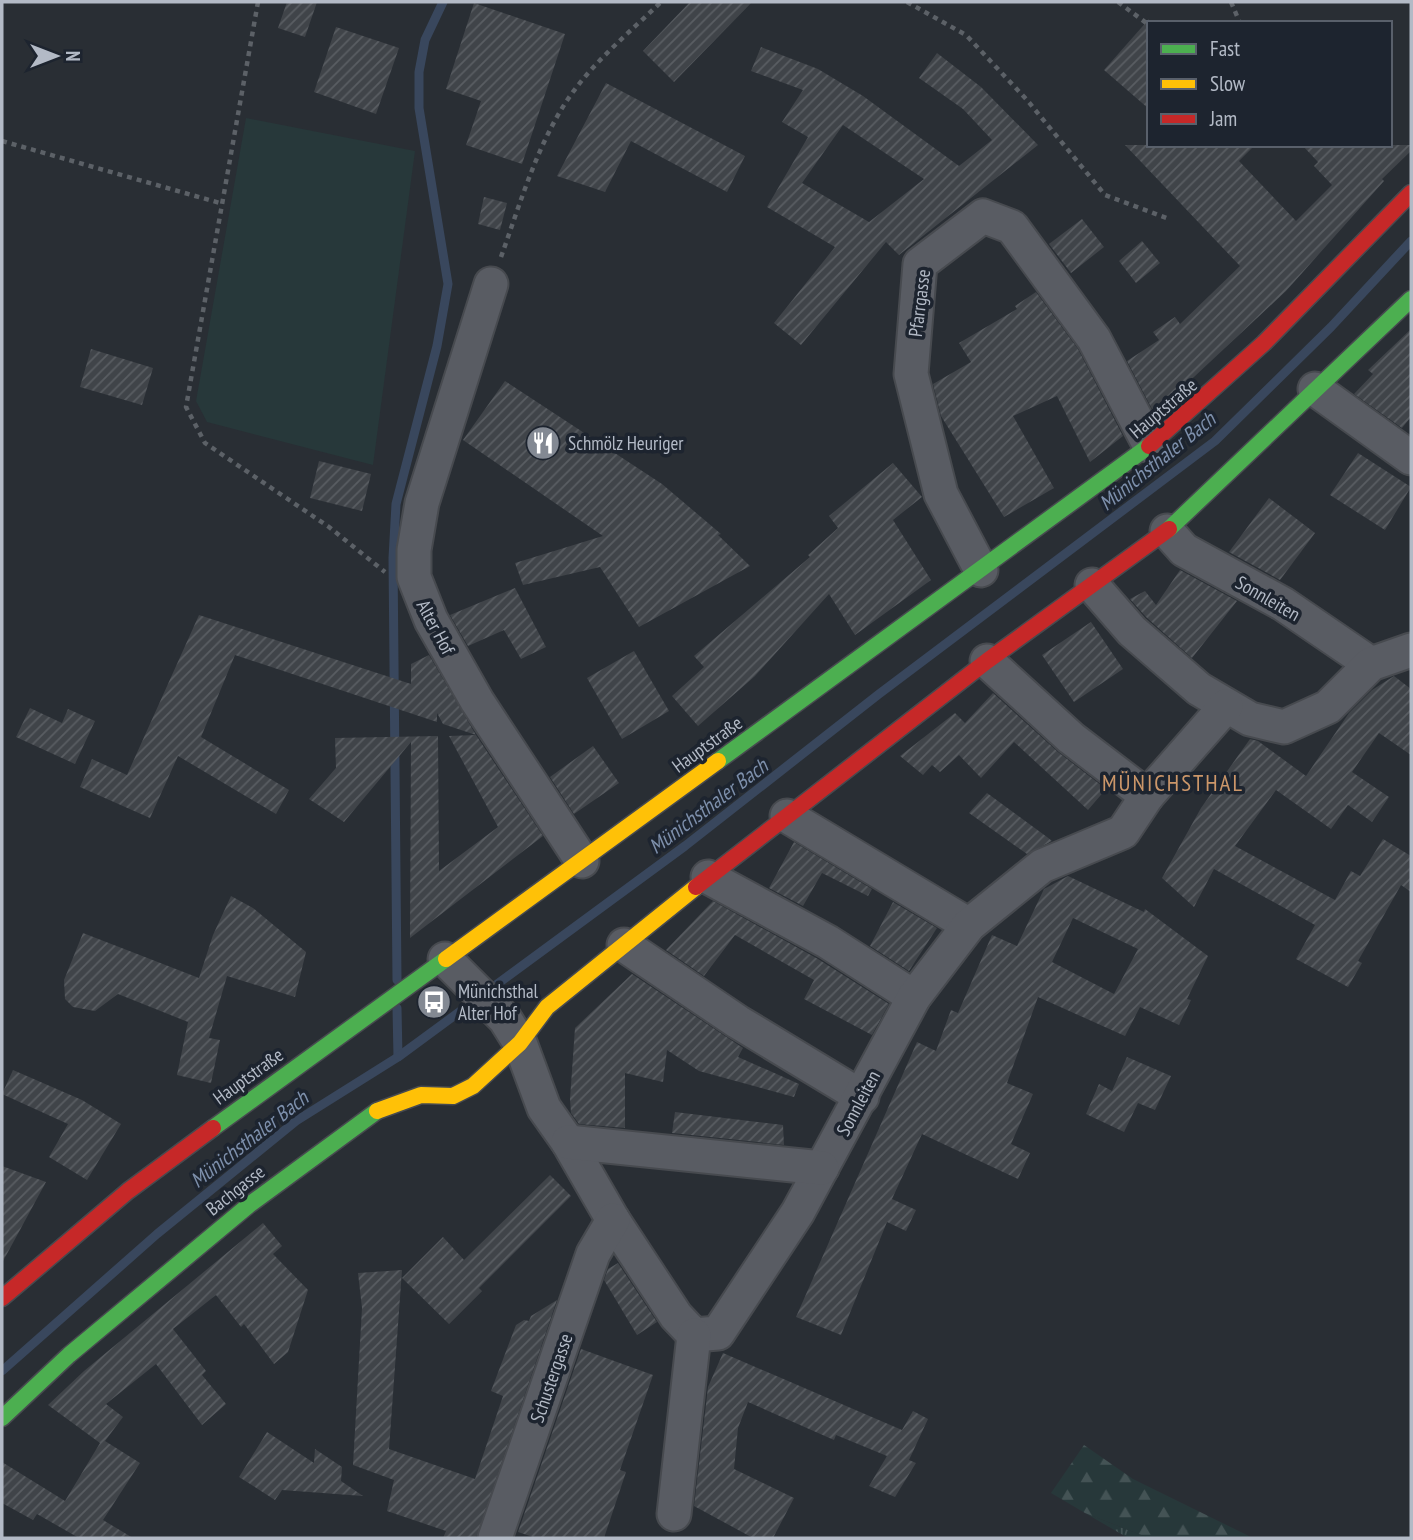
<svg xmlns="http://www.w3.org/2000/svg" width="1413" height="1540" viewBox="0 0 1413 1540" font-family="'PT Sans Narrow',sans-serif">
  <defs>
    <pattern id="grass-tufts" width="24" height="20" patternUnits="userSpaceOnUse" patternTransform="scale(1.75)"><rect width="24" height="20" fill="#27383a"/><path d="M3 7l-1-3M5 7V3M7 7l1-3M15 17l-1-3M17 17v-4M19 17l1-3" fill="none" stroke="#445355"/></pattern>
    <pattern id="forest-firs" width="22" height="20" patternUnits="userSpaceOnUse" patternTransform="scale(1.75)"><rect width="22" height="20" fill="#27383a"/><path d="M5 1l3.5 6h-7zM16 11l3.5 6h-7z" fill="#445355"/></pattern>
    <pattern id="building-hatch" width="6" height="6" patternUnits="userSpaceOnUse" patternTransform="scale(1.75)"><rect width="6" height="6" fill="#404449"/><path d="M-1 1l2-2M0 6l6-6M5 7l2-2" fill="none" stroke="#595d62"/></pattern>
  </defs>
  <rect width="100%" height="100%" fill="#292e34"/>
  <path fill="url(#grass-tufts)" d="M 1085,1513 L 1149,1538 L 1128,1538 Z"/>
  <path fill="url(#forest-firs)" d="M 1084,1445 L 1133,1479 L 1253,1538 L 1149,1538 L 1085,1513 L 1051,1493 Z"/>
  <path fill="#27383a" d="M 246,118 L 415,151 L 373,465 L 207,422 L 196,401 Z"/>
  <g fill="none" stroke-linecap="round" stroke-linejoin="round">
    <g stroke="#39475d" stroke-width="9">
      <path d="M 397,980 L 393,558 L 396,504 L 437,346 L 448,284 L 419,108 L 419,72 L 425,40 L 443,2"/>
      <path d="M 397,1008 L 398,1057"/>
      <path d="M 2,1371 L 157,1234 L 296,1121 L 398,1057 L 685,846 L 879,694 L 1215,441 L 1331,327 L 1411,241"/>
    </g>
  </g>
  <g fill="url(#building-hatch)" fill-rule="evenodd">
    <path d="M 287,2 L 317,2 L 305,37 L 278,28 Z"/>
    <path d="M 690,2 L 752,2 L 674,82 L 643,51 Z"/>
    <path d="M 474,3 L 565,34 L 522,164 L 466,145 L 481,101 L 446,89 Z"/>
    <path d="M 1149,19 L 1149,109 L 1104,70 Z"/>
    <path d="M 336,27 L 399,48 L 376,114 L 314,92 Z"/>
    <path d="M 761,47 L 818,69 L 863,96 L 959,166 L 992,140 L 963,109 L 919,78 L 937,53 L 981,87 L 1038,145 L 899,255 L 886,242 L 801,345 L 774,323 L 835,247 L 767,207 L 808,137 L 782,122 L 803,90 L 751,71 ZM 843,125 L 924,179 L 869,222 L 802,183 Z"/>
    <path d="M 606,83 L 745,156 L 727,192 L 631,141 L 605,192 L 557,176 Z"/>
    <path d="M 1125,145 L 1255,145 L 1239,161 L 1296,221 L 1332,185 L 1314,166 L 1318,162 L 1302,145 L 1411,145 L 1411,151 L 1382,179 L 1384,181 L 1286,291 L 1179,391 L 1152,409 L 1127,361 L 1159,340 L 1153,332 L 1175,317 L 1180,324 L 1240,266 Z"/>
    <path d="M 484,197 L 507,203 L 500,230 L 478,224 Z"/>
    <path d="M 1082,219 L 1104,247 L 1071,273 L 1049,244 Z"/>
    <path d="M 1142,241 L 1160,263 L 1136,283 L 1119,261 Z"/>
    <path d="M 1036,292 L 1078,349 L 1123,436 L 1090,462 L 1057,396 L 1013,416 L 1054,488 L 1004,517 L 941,416 L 933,384 L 971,362 L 959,343 L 1017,309 L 1015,306 Z"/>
    <path d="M 1411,329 L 1411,417 L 1402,428 L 1354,394 L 1373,374 L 1368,370 Z"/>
    <path d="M 91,349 L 153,368 L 142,405 L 80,387 Z"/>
    <path d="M 505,381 L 662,484 L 721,534 L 718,535 L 750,566 L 639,627 L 600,567 L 523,585 L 515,563 L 603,536 L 463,440 Z"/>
    <path d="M 1358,453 L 1411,487 L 1385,530 L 1330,495 Z"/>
    <path d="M 319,461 L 371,474 L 362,511 L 310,498 Z"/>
    <path d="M 893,463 L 922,497 L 893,520 L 931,580 L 855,635 L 829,594 L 755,676 L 698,726 L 672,696 L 704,667 L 694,656 L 810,557 L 808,555 L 838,528 L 829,516 Z"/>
    <path d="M 1269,498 L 1315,533 L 1280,580 L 1229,552 Z"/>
    <path d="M 1180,570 L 1237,601 L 1192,658 L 1146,617 L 1130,599 L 1145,591 L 1156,605 Z"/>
    <path d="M 515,588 L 546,647 L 521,659 L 504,630 L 468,646 L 450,615 Z"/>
    <path d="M 199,615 L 411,684 L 411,664 L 429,655 L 476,735 L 443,724 L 437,713 L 437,722 L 235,655 L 201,737 L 289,790 L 276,814 L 178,756 L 150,818 L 80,787 L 92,759 L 127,775 Z"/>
    <path d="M 1091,622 L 1123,669 L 1074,702 L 1042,655 Z"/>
    <path d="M 634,651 L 669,711 L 622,739 L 587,678 Z"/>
    <path d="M 1394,676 L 1411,689 L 1411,755 L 1379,733 L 1352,772 L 1389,797 L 1372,822 L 1348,805 L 1331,829 L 1276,790 L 1235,846 L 1335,900 L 1351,871 L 1360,876 L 1383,839 L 1411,856 L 1411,892 L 1401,885 L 1358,961 L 1362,963 L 1348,987 L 1296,959 L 1315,925 L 1214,869 L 1194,907 L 1162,878 L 1201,808 L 1250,739 L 1258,741 L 1306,776 L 1349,713 L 1372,690 Z"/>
    <path d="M 993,693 L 1058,752 L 1106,789 L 1088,810 L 1014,742 L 981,778 L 959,755 L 940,772 L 932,765 L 923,775 L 900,756 L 955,713 L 965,723 Z"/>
    <path d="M 30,708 L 62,723 L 68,709 L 95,721 L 75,764 L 16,737 Z"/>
    <path d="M 476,735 L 543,836 L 410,938 L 411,742 L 344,822 L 309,799 L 336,768 L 335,738 L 438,736 L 439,871 L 498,827 L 449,736 Z"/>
    <path d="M 593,746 L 619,783 L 574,814 L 550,777 Z"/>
    <path d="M 987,793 L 1047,837 L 1052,841 L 1027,854 L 969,813 Z"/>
    <path d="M 794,842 L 872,889 L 868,896 L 822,873 L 803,906 L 769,888 Z"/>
    <path d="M 1068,876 L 1144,912 L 1145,909 L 1208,956 L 1187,999 L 1191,1000 L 1179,1025 L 1140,1007 L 1125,1036 L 1038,997 L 1007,1083 L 1033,1094 L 1011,1144 L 1030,1153 L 1018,1179 L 922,1134 L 892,1199 L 916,1210 L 906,1231 L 887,1222 L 841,1335 L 796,1317 L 917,1042 L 936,1051 L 951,1010 L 958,1013 L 992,935 L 1017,946 L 1044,889 ZM 1073,918 L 1138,949 L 1114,994 L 1052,962 Z"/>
    <path d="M 231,896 L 253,908 L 306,952 L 295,997 L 227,976 L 209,1038 L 220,1040 L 211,1083 L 177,1075 L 188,1022 L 118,994 L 95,1011 L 73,1007 L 65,999 L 64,980 L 83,933 L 199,978 L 213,935 Z"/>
    <path d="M 713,901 L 818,959 L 889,1004 L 872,1035 L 804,999 L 814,980 L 735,935 L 704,976 L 666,950 Z"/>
    <path d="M 893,902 L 937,928 L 909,971 L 870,946 Z"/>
    <path d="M 632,974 L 743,1048 L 738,1057 L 799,1084 L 794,1097 L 699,1071 L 667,1050 L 663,1082 L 625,1073 L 625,1128 L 579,1124 L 571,1113 L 570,1099 L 575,1028 Z"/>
    <path d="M 1127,1057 L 1171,1076 L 1155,1110 L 1138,1103 L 1124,1132 L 1086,1114 L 1099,1084 L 1112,1091 Z"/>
    <path d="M 13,1070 L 82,1100 L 121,1124 L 87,1180 L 49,1157 L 68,1124 L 2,1094 Z"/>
    <path d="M 675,1112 L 783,1125 L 784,1145 L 672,1133 Z"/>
    <path d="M 2,1166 L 46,1182 L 2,1263 Z"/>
    <path d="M 550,1175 L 571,1196 L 479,1288 L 482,1291 L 449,1324 L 402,1278 L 443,1237 L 464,1260 Z"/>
    <path d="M 263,1223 L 282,1246 L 273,1254 L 308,1290 L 288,1352 L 274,1364 L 244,1324 L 241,1327 L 216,1295 L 173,1329 L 206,1371 L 202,1375 L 226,1404 L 202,1425 L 156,1364 L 106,1404 L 123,1417 L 105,1441 L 140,1463 L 103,1520 L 133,1538 L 79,1538 L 37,1514 L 33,1520 L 2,1503 L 2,1462 L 65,1501 L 100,1443 L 48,1405 L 84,1371 Z"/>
    <path d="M 618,1263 L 657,1322 L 637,1335 L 604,1280 L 608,1269 Z"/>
    <path d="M 402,1270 L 389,1449 L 475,1479 L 503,1396 L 491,1391 L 516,1325 L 524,1320 L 529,1321 L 531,1316 L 557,1300 L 476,1538 L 443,1538 L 446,1531 L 387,1511 L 394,1480 L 353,1465 L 362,1308 L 358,1273 Z"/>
    <path d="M 581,1349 L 653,1375 L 620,1470 L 626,1472 L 604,1538 L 536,1538 L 518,1532 Z"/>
    <path d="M 723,1353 L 902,1430 L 913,1411 L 928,1419 L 909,1460 L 916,1463 L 895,1497 L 869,1486 L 887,1456 L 836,1435 L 834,1440 L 748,1402 L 738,1428 L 734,1469 L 794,1498 L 773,1538 L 753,1538 L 694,1506 L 708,1387 Z"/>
    <path d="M 267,1432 L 314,1463 L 315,1449 L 342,1467 L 341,1481 L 363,1496 L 282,1490 L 275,1500 L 239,1477 Z"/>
  </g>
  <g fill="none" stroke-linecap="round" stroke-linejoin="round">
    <g stroke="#474a4f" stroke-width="37">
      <g id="street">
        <path d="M 491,284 L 422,503 L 414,550 L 414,577 L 431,620 L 477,701 L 582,861"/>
        <path d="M 1315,389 L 1411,458"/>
        <path d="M 1167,531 L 1184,550 L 1283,604 L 1371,664"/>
        <path d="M 981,570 L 941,494 L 911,374 L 920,264 L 983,216 L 1012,227 L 1094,339 L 1150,446"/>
        <path d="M 1092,585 L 1132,631 L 1199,689 L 1250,719 L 1284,727 L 1328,707 L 1371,664 L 1411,650"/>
        <path d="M 1147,796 L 1226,706"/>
        <path d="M 787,816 L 969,925"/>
        <path d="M 708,877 L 828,942 L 914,997"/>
        <path d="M 624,945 L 738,1022 L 862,1097"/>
        <path d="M 445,959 L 505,1019 L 520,1043 L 544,1108 L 568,1142 L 613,1220 L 676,1316 L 694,1335 L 718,1333 L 798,1212 L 914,997 L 969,925 L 1042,866 L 1123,832 L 1147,796 L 1071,738 L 987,661"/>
        <path d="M 568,1142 L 822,1168"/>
        <path d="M 674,1514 L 694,1335"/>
        <path d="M 495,1538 L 593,1254 L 613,1220"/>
      </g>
    </g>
    <g stroke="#474a4f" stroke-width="19">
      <g id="fast">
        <path d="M 1169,529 L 1411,299"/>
        <path d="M 718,761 L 1149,446"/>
        <path d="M 213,1128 L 446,959"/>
        <path d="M 2,1418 L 69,1355 L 249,1205 L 377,1111"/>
      </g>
    </g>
    <g stroke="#474a4f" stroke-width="19">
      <g id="slow">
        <path d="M 446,959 L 718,761"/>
        <path d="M 377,1111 L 421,1095 L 453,1096 L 473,1086 L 520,1043 L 547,1007 L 696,887"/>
      </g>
    </g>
    <g stroke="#474a4f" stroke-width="19">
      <g id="jam">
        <path d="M 1149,446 L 1264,343 L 1411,193"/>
        <path d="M 696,887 L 987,661 L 1169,529"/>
        <path d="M 2,1298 L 128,1191 L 213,1128"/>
      </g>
    </g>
    <g stroke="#5c6167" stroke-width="4.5" stroke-dasharray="5 5" stroke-linecap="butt">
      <path d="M 258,2 L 186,407 L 205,443 L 329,527 L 385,572"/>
      <path d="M 907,2 L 966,35 L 1027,100 L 1105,195 L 1169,219"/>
      <path d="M 1118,2 L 1149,25"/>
      <path d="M 1231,2 L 1240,23"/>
      <path d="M 2,141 L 220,203"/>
      <path d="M 501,257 C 520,204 537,145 568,99 C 593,62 630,32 661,2"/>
    </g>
    <use href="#street" stroke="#595c63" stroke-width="33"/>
    <use href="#fast" stroke="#4caf50" stroke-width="16"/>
    <use href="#slow" stroke="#ffc107" stroke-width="16"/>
    <use href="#jam" stroke="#c62828" stroke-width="16"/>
  </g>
  <defs>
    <g id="restaurant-disc" transform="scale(1.75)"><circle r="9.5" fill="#838993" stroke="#1d242f"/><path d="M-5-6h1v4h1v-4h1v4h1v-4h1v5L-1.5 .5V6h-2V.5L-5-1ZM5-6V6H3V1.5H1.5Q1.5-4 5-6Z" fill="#fff"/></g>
    <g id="bus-disc" transform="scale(1.75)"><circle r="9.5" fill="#838993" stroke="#1d242f"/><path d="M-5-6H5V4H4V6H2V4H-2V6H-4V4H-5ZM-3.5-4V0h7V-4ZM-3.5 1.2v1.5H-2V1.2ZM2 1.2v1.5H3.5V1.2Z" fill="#fff"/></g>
  </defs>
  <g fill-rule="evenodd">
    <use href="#restaurant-disc" x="543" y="443"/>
    <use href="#bus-disc" x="434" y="1002"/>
  </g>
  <g text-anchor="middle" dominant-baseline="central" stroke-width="7" stroke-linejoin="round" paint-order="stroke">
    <g font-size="19" fill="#b3bac6" stroke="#1d242f">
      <text transform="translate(919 303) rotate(-83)">Pfarrgasse</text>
      <text transform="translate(1163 408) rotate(-40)">Hauptstraße</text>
      <text transform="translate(1268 598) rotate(30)">Sonnleiten</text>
      <text transform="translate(436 627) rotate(62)">Alter Hof</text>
      <text transform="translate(707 744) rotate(-36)">Hauptstraße</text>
      <text transform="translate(248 1076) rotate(-36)">Hauptstraße</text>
      <text transform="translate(858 1103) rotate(-62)">Sonnleiten</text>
      <text transform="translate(235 1190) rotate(-38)">Bachgasse</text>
      <text transform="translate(551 1378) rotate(-71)">Schustergasse</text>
    </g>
    <g font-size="19" fill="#b3bac6" stroke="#1d242f" text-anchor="start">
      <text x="568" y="443">Schmölz Heuriger</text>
      <text x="458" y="991">Münichsthal<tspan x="458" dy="22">Alter Hof</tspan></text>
    </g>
    <g font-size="21" font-style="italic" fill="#7d8fab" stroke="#1d242f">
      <text transform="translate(1157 461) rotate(-39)">Münichsthaler Bach</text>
      <text transform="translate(708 806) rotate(-37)">Münichsthaler Bach</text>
      <text transform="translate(249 1139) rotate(-38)">Münichsthaler Bach</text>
    </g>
    <g font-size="23" letter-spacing="2" fill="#cb9669" stroke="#1d242f">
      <text x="1173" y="782">MÜNICHSTHAL</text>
    </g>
  </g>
  <rect width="1413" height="1540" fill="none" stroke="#b3bac6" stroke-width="7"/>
  <rect x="1147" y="21" width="245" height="126" fill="#1d242f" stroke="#59606b" stroke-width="2"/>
  <rect x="1161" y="44" width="35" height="10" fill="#4caf50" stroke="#59606b" stroke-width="2"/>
  <text x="1210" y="56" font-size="21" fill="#b3bac6">Fast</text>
  <rect x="1161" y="79" width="35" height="10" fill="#ffc107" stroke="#59606b" stroke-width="2"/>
  <text x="1210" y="91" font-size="21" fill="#b3bac6">Slow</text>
  <rect x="1161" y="114" width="35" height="10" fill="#c62828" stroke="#59606b" stroke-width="2"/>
  <text x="1210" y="126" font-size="21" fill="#b3bac6">Jam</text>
  <g transform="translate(56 56) rotate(90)" stroke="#1d242f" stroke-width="5" paint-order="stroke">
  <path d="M0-5L12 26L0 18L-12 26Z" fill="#b3bac6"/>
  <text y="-10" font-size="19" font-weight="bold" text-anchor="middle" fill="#b3bac6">N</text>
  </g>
</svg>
